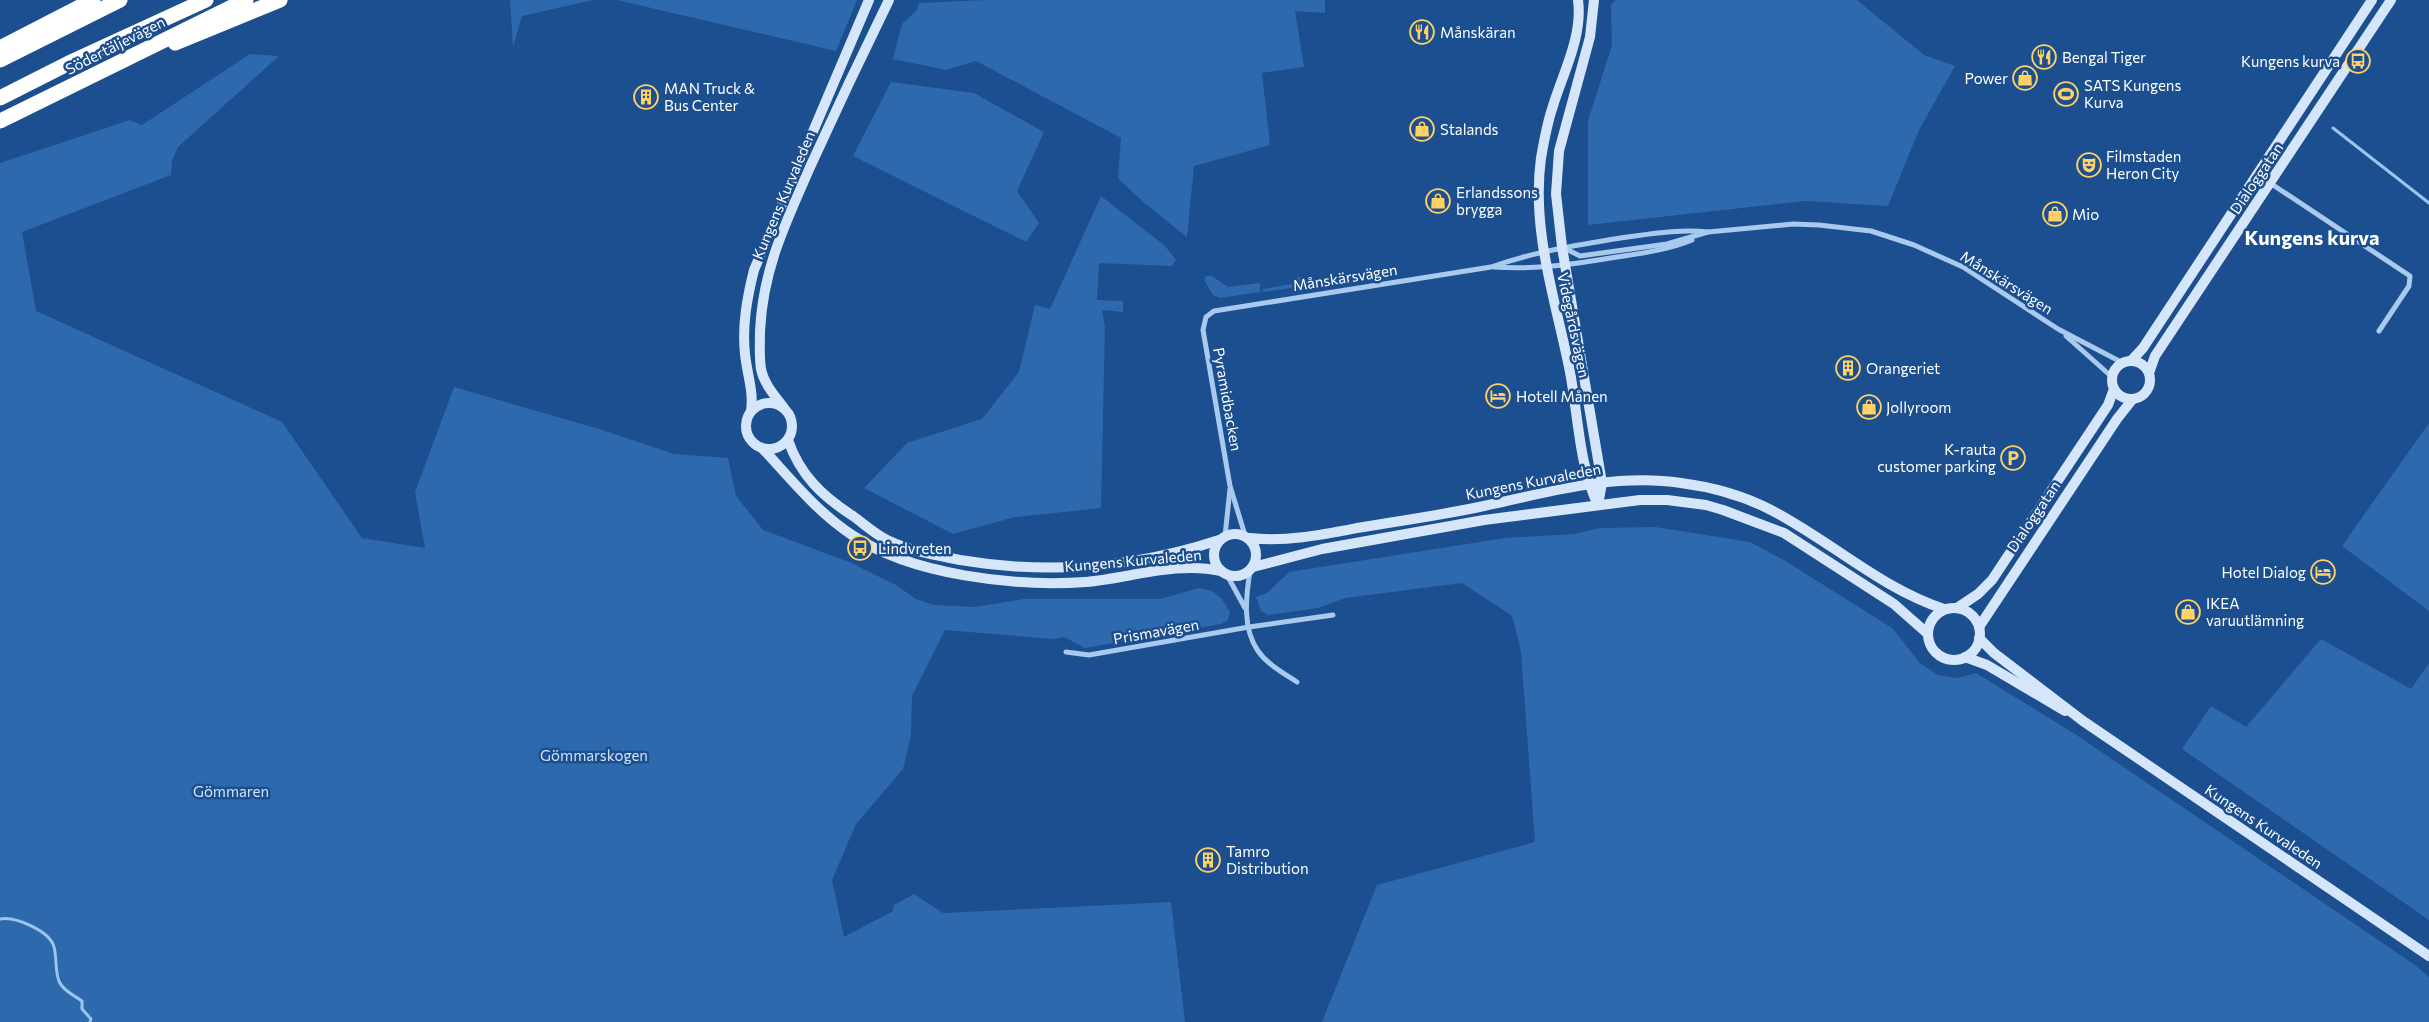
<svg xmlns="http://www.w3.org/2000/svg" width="2429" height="1022" viewBox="0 0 2429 1022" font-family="Commissioner,sans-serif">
  <rect width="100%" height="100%" fill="#1b4f8f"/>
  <g fill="#2e69ad">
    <path d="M 510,0 L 593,0 L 522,16 L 513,47 Z"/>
    <path d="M 617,0 L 857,0 L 836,51 Z"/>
    <path d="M 986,0 L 1325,0 L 1325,13 L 1295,11 L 1304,67 L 1262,73 L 1270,145 L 1194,166 L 1187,237 L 1143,202 L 1118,178 L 1121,138 L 976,61 L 946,70 L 893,59 L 902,24 L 917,10 L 919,3 Z"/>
    <path d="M 1616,0 L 1857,0 L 1924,55 L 1955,66 L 1919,130 L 1888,206 L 1805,201 L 1588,225 L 1588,121 L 1612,45 L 1611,4 Z"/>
    <path d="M 250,54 L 279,56 L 178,147 L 172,161 L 171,175 L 22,232 L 36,311 L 282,422 L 362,538 L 425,548 L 415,492 L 454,387 L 599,429 L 674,454 L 728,458 L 736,496 L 763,530 L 849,562 L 896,585 L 916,599 L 934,605 L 975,607 L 1024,599 L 1160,599 L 1199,588 L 1212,591 L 1222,599 L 1230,612 L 1228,620 L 1221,624 L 1085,648 L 1064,637 L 1053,639 L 945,630 L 912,696 L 911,735 L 903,769 L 856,824 L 832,880 L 844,937 L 893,911 L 894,905 L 914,894 L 943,913 L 1171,902 L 1185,1022 L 0,1022 L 0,163 L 130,120 L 142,125 Z"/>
    <path d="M 891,82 L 974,93 L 1044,132 L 1017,191 L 1039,223 L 1026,242 L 853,156 Z"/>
    <path d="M 1101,196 L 1165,246 L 1176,260 L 1172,266 L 1099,263 L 1097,300 L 1123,301 L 1123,312 L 1102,310 L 1105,327 L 1101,508 L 1015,517 L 953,534 L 864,488 L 907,443 L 982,419 L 1019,372 L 1035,305 L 1050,309 Z"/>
    <path d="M 1206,276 L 1212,276 L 1228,287 L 1260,283 L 1260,292 L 1220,298 L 1213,295 L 1204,280 Z"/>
    <path d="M 1297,276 L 1312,285 L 1263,292 L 1263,289 L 1297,283 Z"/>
    <path d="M 2429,423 L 2429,611 L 2342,546 Z"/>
    <path d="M 1655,527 L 1750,542 L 1787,562 L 1892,628 L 1920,663 L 1938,675 L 1958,678 L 1976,673 L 2075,734 L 2415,965 L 2429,977 L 2429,1022 L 1322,1022 L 1377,885 L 1535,842 L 1521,652 L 1514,623 L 1511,615 L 1462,583 L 1345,598 L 1318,608 L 1268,615 L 1261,611 L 1256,597 L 1267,593 L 1289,572 L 1505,538 L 1574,534 L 1600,528 Z"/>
    <path d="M 2321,639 L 2411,689 L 2429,663 L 2429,920 L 2182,749 L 2211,706 L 2246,727 Z"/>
  </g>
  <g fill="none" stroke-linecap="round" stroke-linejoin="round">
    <g stroke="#9cc4f0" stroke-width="3">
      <path d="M 2333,128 L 2429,203"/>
      <path d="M 0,919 C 15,916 50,931 54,947 C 57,958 55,972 59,981 C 62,990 75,996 82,1001 L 82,1009 L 91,1019 L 90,1022"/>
    </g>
    <g stroke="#a9c9ee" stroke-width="5">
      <path d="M 2258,175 L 2410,276 L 2409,286 L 2379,331"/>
      <path d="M 1562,247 L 1580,256 L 1667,244 L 1708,232 L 1793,224 L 1819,225 L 1871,231 L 1914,245 L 1963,267 L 2058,329 L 2123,363"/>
      <path d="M 1494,267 C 1536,270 1575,264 1617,257 C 1643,253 1668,250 1692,240"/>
      <path d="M 2066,336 L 2112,377"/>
      <path d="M 1245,535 L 1230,486 L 1203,330 L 1206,317 L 1214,311 L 1491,267 C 1534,252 1576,245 1621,238 C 1651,234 1679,229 1708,232"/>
      <path d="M 1225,536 L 1230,489"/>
      <path d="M 1250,571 C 1246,596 1242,628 1258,651 C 1267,664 1283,673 1297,682"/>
      <path d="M 1227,575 L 1245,608"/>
      <path d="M 1066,652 L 1089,655 L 1249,627 L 1333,615"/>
    </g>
    <g stroke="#d6e6fa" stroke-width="10">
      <path d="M 1578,0 C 1583,36 1563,73 1553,106 C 1547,123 1544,141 1541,158 C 1531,231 1556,301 1570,372 C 1578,414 1579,466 1598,505"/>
      <path d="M 1594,0 L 1590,37 L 1559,151 L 1556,194 L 1562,247 L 1602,483 L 1598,505"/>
      <circle cx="2131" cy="380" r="19"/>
      <path d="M 2131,361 L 2143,348 L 2372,0"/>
      <path d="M 2149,373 L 2155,356 L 2391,0"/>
      <circle cx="769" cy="426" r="23"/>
      <path d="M 784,408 C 775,396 764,384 761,369 C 759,356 760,344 760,331 C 763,268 786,222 811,165 C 836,110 862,55 889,0"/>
      <path d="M 751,411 C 754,392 747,374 745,354 C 742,325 747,298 754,270 L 869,0"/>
      <path d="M 788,440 C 800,475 822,496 853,516 C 864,524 875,534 887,540 C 910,551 935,555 960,560 C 1049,575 1134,568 1219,540"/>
      <path d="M 762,448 C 791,479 816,511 852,535 C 911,575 1015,587 1086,582 C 1130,578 1177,561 1221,571"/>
      <circle cx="1235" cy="555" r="21"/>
      <path d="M 1249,538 C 1286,542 1321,535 1357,528 C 1399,521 1442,515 1484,506 C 1548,492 1615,473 1681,483 C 1712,487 1744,496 1771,510 C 1831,541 1880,588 1944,609"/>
      <path d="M 1253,567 L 1322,549 L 1484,520 L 1640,500 L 1667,500 L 1706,505 L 1723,510 L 1784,533 L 1894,604 L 1928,634"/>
      <path d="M 1957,608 L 1978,594 L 1992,580 L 2108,405 L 2114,389"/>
      <circle cx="1954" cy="634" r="26"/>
      <path d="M 1979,627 L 2117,419 L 2132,400"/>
      <path d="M 1979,638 L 1994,653 L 2083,721 L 2429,956"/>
      <path d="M 1965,657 L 1987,665 L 2065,711"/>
    </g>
    <g stroke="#fff" stroke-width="15">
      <path d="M 175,43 L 280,0"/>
      <path d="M 0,48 L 93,0"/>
      <path d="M 0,60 L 120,0"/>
      <path d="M 0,98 L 73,61 L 206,0"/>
      <path d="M 0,121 L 246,0"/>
    </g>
  </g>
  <defs>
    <g id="restaurant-ring" transform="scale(1.25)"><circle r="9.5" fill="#1b4f8f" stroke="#ffd166" stroke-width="1.5"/><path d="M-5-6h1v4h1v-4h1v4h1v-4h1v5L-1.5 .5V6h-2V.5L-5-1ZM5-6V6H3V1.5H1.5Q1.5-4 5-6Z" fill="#ffd166"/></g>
    <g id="bus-ring" transform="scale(1.25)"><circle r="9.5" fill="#1b4f8f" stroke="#ffd166" stroke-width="1.5"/><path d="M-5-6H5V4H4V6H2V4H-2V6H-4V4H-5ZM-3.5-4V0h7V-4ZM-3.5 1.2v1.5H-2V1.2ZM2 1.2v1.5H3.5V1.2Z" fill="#ffd166"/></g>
    <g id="shop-ring" transform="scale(1.25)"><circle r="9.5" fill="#1b4f8f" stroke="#ffd166" stroke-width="1.5"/><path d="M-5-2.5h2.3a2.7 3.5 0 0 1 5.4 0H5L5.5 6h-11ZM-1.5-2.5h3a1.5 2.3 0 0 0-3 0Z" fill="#ffd166"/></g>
    <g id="stadium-ring" transform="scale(1.25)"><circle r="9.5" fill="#1b4f8f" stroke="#ffd166" stroke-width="1.5"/><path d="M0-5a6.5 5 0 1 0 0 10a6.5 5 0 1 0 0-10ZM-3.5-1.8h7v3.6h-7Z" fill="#ffd166"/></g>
    <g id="building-ring" transform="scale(1.25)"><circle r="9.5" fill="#1b4f8f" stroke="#ffd166" stroke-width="1.5"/><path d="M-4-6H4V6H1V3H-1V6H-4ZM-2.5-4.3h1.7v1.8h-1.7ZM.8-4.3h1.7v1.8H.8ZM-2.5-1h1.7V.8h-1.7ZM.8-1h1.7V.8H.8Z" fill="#ffd166"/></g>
    <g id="theatre-ring" transform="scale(1.25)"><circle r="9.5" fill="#1b4f8f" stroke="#ffd166" stroke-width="1.5"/><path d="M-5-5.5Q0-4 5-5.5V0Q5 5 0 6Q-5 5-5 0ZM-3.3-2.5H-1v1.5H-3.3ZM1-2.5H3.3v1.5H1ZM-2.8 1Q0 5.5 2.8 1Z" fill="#ffd166"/></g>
    <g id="hotel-ring" transform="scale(1.25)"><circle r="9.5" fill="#1b4f8f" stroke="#ffd166" stroke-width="1.5"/><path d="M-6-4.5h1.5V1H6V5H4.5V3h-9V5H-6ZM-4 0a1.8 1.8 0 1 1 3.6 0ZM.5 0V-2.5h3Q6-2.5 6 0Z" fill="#ffd166"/></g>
    <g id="parking-ring" transform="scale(1.25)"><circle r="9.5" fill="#1b4f8f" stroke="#ffd166" stroke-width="1.5"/><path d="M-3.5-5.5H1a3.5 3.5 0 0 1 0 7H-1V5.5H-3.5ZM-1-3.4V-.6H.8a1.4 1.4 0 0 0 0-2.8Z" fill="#ffd166"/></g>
  </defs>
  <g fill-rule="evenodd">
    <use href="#restaurant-ring" x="1422" y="32"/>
    <use href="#restaurant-ring" x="2044" y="57"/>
    <use href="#bus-ring" x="2358" y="61"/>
    <use href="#shop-ring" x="2025" y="78"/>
    <use href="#stadium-ring" x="2066" y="94"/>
    <use href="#building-ring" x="646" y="97"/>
    <use href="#shop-ring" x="1422" y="129"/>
    <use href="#theatre-ring" x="2089" y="165"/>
    <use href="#shop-ring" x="1438" y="201"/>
    <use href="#shop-ring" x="2055" y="214"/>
    <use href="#building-ring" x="1848" y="368"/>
    <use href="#hotel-ring" x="1498" y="396"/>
    <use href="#shop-ring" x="1869" y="407"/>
    <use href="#parking-ring" x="2013" y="458"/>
    <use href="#bus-ring" x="860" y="548"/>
    <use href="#hotel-ring" x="2323" y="572"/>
    <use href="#shop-ring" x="2188" y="612"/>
    <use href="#building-ring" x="1208" y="860"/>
  </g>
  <g text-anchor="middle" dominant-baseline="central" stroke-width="5" stroke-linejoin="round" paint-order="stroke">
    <g font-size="15" fill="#fff" stroke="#1b4f8f" text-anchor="start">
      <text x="1440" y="32">Månskäran</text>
      <text x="2062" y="57">Bengal Tiger</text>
      <text x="2340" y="61" text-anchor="end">Kungens kurva</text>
      <text x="2008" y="78" text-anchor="end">Power</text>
      <text x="2084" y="85">SATS Kungens<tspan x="2084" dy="17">Kurva</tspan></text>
      <text x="664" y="88">MAN Truck &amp;<tspan x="664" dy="17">Bus Center</tspan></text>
      <text x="1440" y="129">Stalands</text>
      <text x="2106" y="156">Filmstaden<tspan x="2106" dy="17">Heron City</tspan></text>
      <text x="1456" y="192">Erlandssons<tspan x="1456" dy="17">brygga</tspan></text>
      <text x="2072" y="214">Mio</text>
      <text x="1866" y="368">Orangeriet</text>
      <text x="1516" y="396">Hotell Månen</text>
      <text x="1886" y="407">Jollyroom</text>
      <text x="1996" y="449" text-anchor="end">K-rauta<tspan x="1996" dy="17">customer parking</tspan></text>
      <text x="878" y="548">Lindvreten</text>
      <text x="2306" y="572" text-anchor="end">Hotel Dialog</text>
      <text x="2206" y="603">IKEA<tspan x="2206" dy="17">varuutlämning</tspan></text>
      <text x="1226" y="851">Tamro<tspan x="1226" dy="17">Distribution</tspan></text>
    </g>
    <g font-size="15" fill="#fff" stroke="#1b4f8f">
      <text transform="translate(115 45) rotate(-27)">Södertäljevägen</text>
      <text transform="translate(2256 178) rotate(-56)">Dialoggatan</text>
      <text transform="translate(783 195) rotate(-67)">Kungens Kurvaleden</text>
      <text transform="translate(1345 277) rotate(-9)">Månskärsvägen</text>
      <text transform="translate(2007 282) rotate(32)">Månskärsvägen</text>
      <text transform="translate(1574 325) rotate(78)">Videgårdsvägen</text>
      <text transform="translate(1228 399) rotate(80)">Pyramidbacken</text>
      <text transform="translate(1533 481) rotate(-11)">Kungens Kurvaleden</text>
      <text transform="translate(2033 516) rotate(-56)">Dialoggatan</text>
      <text transform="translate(1133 560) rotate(-5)">Kungens Kurvaleden</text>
      <text transform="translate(1156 631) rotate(-10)">Prismavägen</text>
      <text transform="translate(2264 826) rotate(34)">Kungens Kurvaleden</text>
    </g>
    <g font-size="15" fill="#cfe3fa" stroke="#1b4f8f">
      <text x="594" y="755">Gömmarskogen</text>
      <text x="231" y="791">Gömmaren</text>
    </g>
    <g font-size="20" font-weight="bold" fill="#fff" stroke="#1b4f8f">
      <text x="2312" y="237">Kungens kurva</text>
    </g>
  </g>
</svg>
